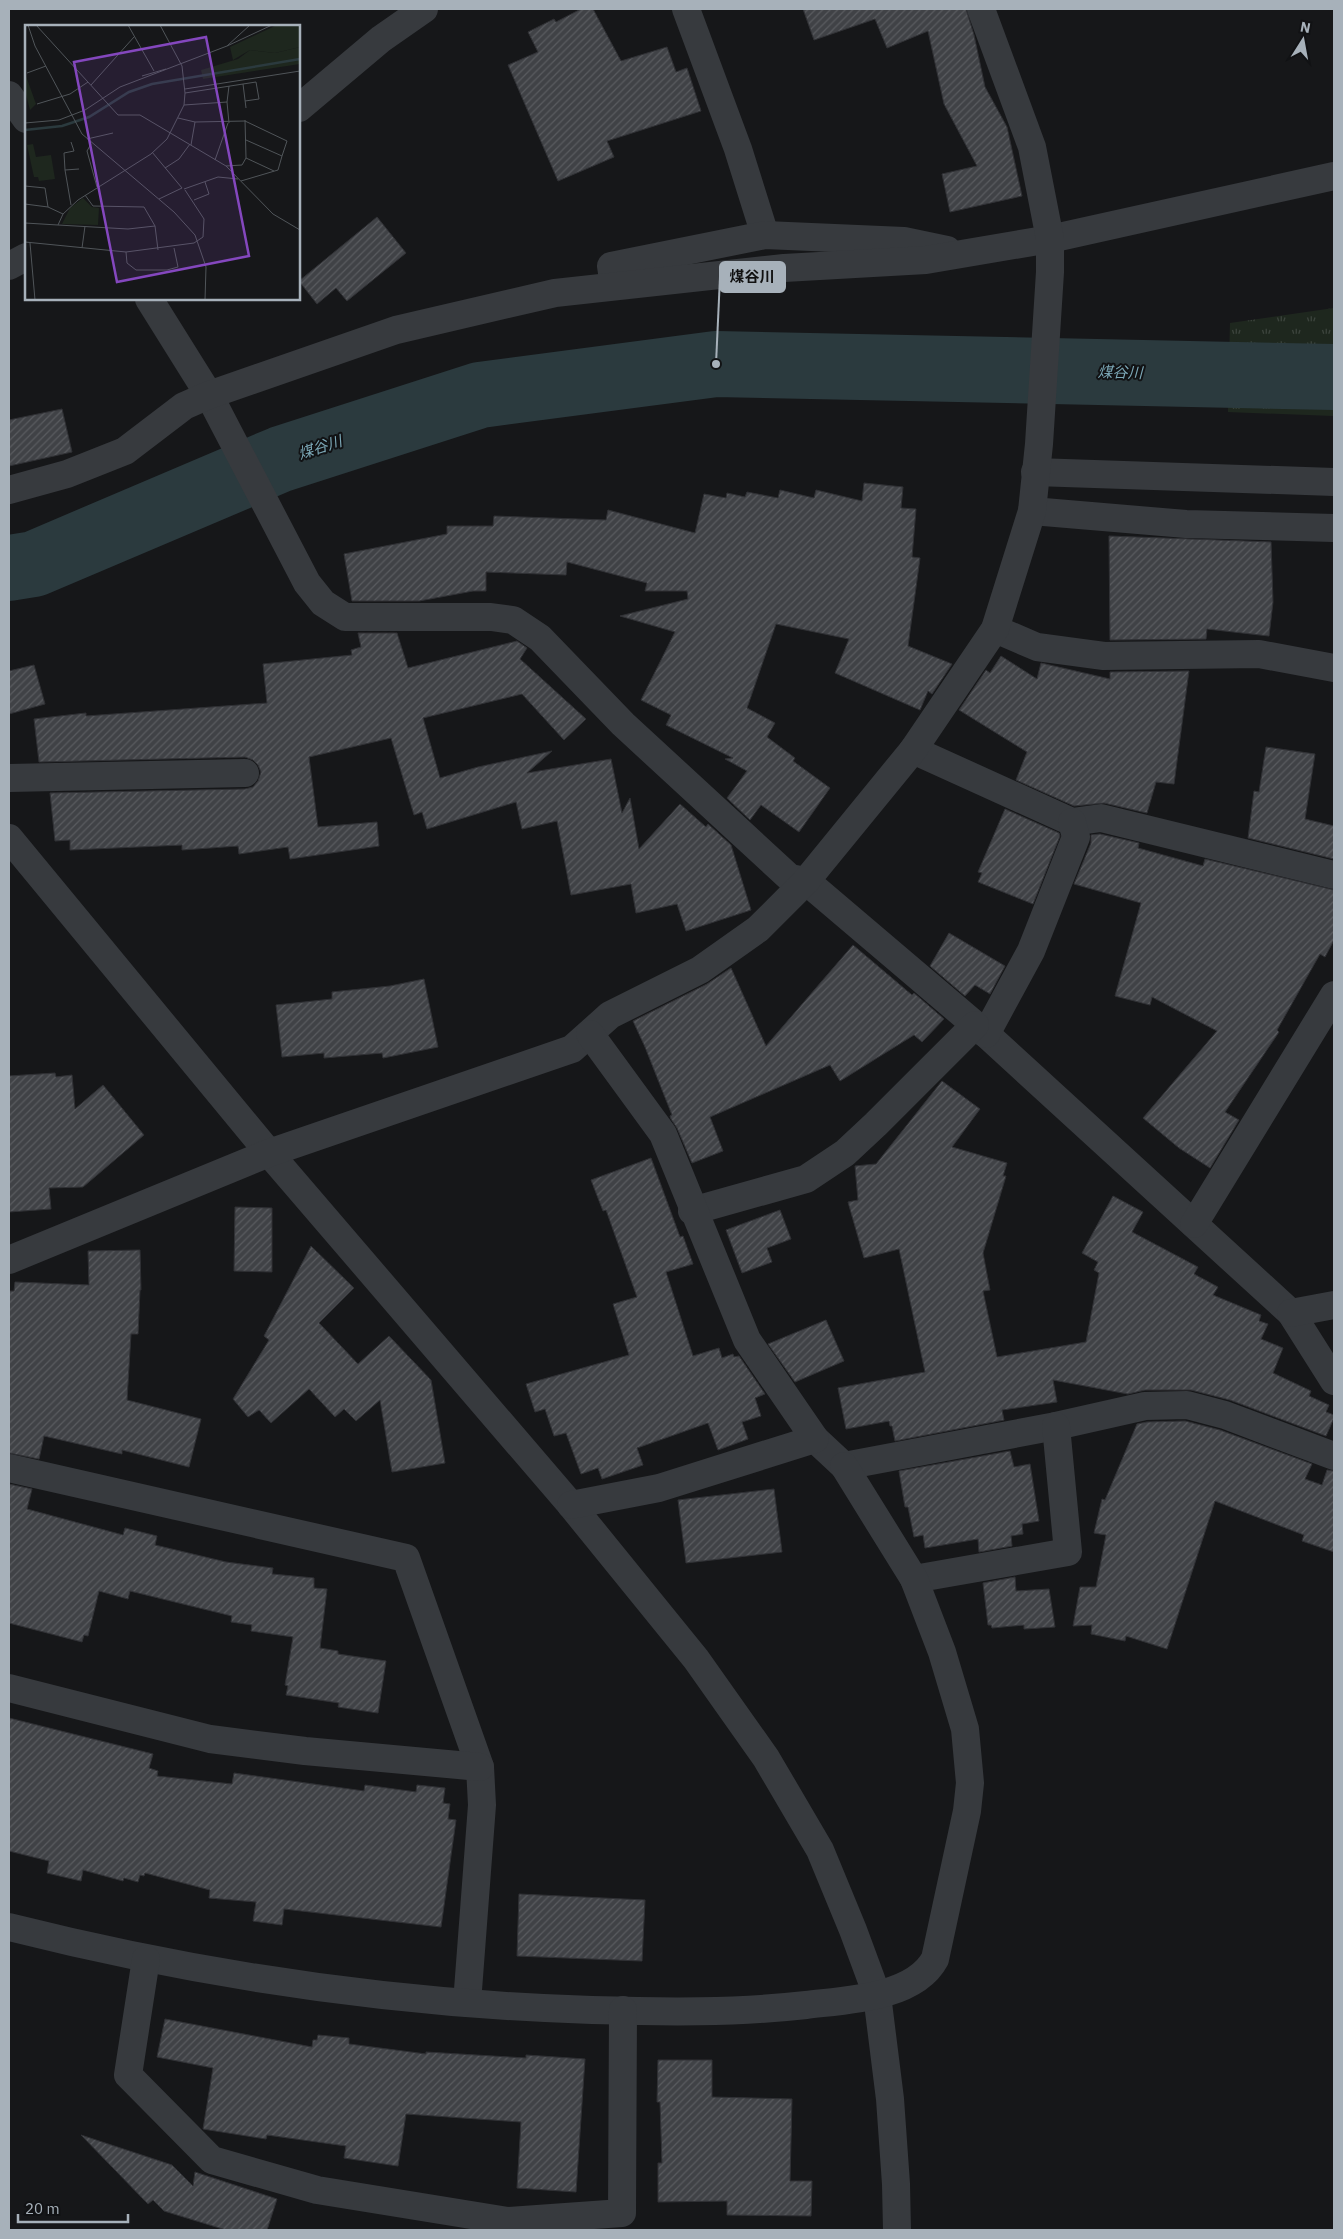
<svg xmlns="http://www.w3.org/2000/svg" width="1343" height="2239" viewBox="0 0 1343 2239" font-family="'IBM Plex Sans','Noto Sans JP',sans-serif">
  <defs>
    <pattern id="grass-tufts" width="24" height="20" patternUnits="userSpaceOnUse" patternTransform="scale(1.25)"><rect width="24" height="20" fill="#1e271e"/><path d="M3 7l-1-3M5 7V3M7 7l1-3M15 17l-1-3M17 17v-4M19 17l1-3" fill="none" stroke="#3c443d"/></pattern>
    <pattern id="building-hatch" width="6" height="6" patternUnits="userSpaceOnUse" patternTransform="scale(1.25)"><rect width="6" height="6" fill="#404246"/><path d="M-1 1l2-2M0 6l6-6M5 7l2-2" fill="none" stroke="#595b5f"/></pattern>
  </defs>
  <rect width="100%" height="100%" fill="#161719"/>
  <path fill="url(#grass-tufts)" d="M 1334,308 L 1334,416 L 1228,412 L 1230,323 Z"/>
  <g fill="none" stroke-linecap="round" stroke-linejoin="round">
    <path stroke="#2b3a3e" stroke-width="66" d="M 9,568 L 34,564 L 281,459 L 480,395 L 716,364 L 1334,377"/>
  </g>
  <g fill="url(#building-hatch)" stroke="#303135">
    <path d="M 581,9 L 593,9 L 621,61 L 667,47 L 676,72 L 687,68 L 701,111 L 607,141 L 614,157 L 558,181 L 508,65 L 538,52 L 528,32 L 554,19 L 556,22 Z"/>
    <path d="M 803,9 L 966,9 L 974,35 L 985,87 L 1007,127 L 1022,196 L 950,212 L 942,174 L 977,166 L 944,104 L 928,31 L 887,48 L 875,19 L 814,40 Z"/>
    <path d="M 377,217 L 406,253 L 347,301 L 336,288 L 317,304 L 299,281 Z"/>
    <path d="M 62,409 L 72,452 L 9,466 L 9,420 Z"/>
    <path d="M 864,483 L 903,487 L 901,508 L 916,509 L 912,557 L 920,558 L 908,646 L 952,664 L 932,694 L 928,691 L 920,710 L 835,673 L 849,639 L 776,624 L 747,708 L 775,723 L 767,737 L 795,758 L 793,761 L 830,788 L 799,832 L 761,805 L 750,820 L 727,798 L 747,771 L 725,759 L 733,758 L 666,725 L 671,715 L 641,700 L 675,632 L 620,616 L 688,599 L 687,591 L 645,591 L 647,583 L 567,562 L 566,575 L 486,572 L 486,591 L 473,591 L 419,601 L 352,601 L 344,554 L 447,534 L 447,526 L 493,526 L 494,516 L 606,520 L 608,510 L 695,533 L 704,494 L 726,498 L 727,493 L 745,497 L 747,492 L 778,498 L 780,490 L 814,498 L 816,490 L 862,501 Z"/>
    <path d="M 1109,536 L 1271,542 L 1273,602 L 1269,636 L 1207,629 L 1206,639 L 1110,640 Z"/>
    <path d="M 358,633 L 397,633 L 408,668 L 517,641 L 527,648 L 520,659 L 586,719 L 564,740 L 522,694 L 423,718 L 440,778 L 478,767 L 552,751 L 527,773 L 611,759 L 622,813 L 630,798 L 639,849 L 680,804 L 706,827 L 708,824 L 731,845 L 751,910 L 686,931 L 677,904 L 636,913 L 631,884 L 571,895 L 557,821 L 522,829 L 516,802 L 427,829 L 422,812 L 414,815 L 391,738 L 309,757 L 318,827 L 377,822 L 379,846 L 290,859 L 288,847 L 239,854 L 238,846 L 182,850 L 182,845 L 70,850 L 70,840 L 55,841 L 50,793 L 245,789 L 253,787 L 258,781 L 261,772 L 258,765 L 253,760 L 245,757 L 39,762 L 34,719 L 86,713 L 86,716 L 267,703 L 263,664 L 352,655 L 351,650 L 361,647 Z"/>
    <path d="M 1001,656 L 1037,679 L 1041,663 L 1110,679 L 1110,672 L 1189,671 L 1174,784 L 1156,782 L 1147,813 L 1104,803 L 1074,806 L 1016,780 L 1027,752 L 959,710 L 986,670 L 990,673 Z"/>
    <path d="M 34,665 L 45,704 L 9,714 L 9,671 Z"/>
    <path d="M 1266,747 L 1315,754 L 1305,819 L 1334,826 L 1334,859 L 1248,838 L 1254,791 L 1259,792 Z"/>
    <path d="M 1005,809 L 1059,833 L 1060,836 L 1033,904 L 978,882 L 982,873 L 978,872 Z"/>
    <path d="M 1100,834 L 1139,843 L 1138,848 L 1203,866 L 1205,859 L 1334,890 L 1334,940 L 1325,957 L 1320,954 L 1277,1030 L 1279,1032 L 1225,1112 L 1239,1120 L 1210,1168 L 1179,1148 L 1143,1118 L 1217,1031 L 1152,997 L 1150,1005 L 1115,996 L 1141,903 L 1074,884 L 1091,843 L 1091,835 Z"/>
    <path d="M 949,933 L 1005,966 L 990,994 L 975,985 L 965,996 L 930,966 Z"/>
    <path d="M 853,945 L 912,995 L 914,993 L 944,1019 L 922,1042 L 914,1035 L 840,1081 L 830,1065 L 710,1117 L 723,1151 L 692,1163 L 677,1128 L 671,1119 L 670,1116 L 672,1115 L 645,1047 L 633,1021 L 707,984 L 731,968 L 766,1046 Z"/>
    <path d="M 424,979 L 438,1047 L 383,1058 L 382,1053 L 324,1058 L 324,1053 L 282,1057 L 276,1005 L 332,999 L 332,992 L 390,986 Z"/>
    <path d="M 55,1073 L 56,1077 L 72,1075 L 75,1109 L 103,1085 L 144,1135 L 83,1187 L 49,1188 L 51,1209 L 9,1212 L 9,1076 Z"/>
    <path d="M 942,1081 L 980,1109 L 952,1147 L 1007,1163 L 1003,1176 L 1006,1176 L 983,1253 L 990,1290 L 983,1291 L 997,1357 L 1086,1342 L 1099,1273 L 1094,1270 L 1098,1262 L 1082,1253 L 1113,1196 L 1143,1212 L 1132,1232 L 1198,1267 L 1194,1274 L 1218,1287 L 1213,1295 L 1261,1315 L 1259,1321 L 1268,1324 L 1261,1339 L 1283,1348 L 1273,1373 L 1311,1391 L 1309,1396 L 1329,1405 L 1326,1412 L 1334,1415 L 1334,1418 L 1326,1436 L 1230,1400 L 1191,1390 L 1145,1390 L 1128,1394 L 1053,1380 L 1057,1402 L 1002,1410 L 1004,1420 L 895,1441 L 892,1426 L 890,1426 L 889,1421 L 846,1429 L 838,1388 L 925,1372 L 899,1249 L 864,1258 L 848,1202 L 858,1200 L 855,1166 L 876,1164 Z"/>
    <path d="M 651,1158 L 680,1237 L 683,1236 L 693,1264 L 666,1272 L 693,1356 L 719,1348 L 722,1358 L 733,1354 L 734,1357 L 739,1356 L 765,1394 L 755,1398 L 761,1416 L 742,1422 L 748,1439 L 718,1450 L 708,1423 L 637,1448 L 643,1465 L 602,1479 L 598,1468 L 581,1474 L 566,1433 L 554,1436 L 545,1409 L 535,1412 L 526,1384 L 629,1355 L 613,1304 L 637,1297 L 606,1210 L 603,1211 L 591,1180 Z"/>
    <path d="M 235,1207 L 272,1208 L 272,1272 L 234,1271 Z"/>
    <path d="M 780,1210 L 791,1239 L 767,1248 L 772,1262 L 742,1273 L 726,1230 Z"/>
    <path d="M 311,1246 L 354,1288 L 319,1323 L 358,1364 L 389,1336 L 431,1380 L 445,1463 L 392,1472 L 380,1400 L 356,1421 L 344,1409 L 335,1417 L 309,1389 L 271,1423 L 259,1410 L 248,1417 L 233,1399 L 269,1340 L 264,1336 Z"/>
    <path d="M 140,1250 L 141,1290 L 140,1290 L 138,1334 L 131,1334 L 127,1400 L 201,1419 L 189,1467 L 122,1450 L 122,1454 L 44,1436 L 39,1459 L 9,1453 L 9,1291 L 14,1291 L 15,1282 L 89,1285 L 88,1251 Z"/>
    <path d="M 826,1320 L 844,1361 L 795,1382 L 768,1344 Z"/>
    <path d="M 1185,1421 L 1220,1430 L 1312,1464 L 1305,1479 L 1322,1485 L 1327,1470 L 1334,1471 L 1334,1552 L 1302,1541 L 1304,1535 L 1215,1501 L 1167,1649 L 1126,1636 L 1125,1641 L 1091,1634 L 1092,1625 L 1073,1626 L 1080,1587 L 1096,1587 L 1106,1535 L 1094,1533 L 1102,1499 L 1105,1500 L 1137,1424 L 1147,1422 Z"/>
    <path d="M 1010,1451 L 1014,1467 L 1030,1464 L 1039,1521 L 1022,1524 L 1023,1534 L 1011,1536 L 1012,1546 L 979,1552 L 978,1539 L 925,1548 L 923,1535 L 914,1537 L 908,1507 L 905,1507 L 899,1471 Z"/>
    <path d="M 9,1484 L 32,1489 L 27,1509 L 123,1535 L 125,1528 L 157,1536 L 155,1545 L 226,1562 L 273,1568 L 272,1574 L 314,1578 L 314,1588 L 327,1589 L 320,1648 L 338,1651 L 338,1654 L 386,1661 L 378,1713 L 338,1707 L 339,1703 L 286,1695 L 288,1686 L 285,1685 L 293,1637 L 251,1631 L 252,1625 L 231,1622 L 232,1616 L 130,1591 L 128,1599 L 99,1591 L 88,1636 L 84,1635 L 82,1642 L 9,1623 Z"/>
    <path d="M 774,1489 L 782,1552 L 686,1563 L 678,1500 Z"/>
    <path d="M 1015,1577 L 1016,1591 L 1049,1589 L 1055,1627 L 1024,1629 L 1024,1625 L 992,1628 L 991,1625 L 988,1625 L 983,1583 Z"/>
    <path d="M 9,1718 L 153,1754 L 149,1768 L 158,1771 L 157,1776 L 232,1784 L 234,1773 L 364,1791 L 365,1785 L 416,1792 L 417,1785 L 445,1788 L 443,1803 L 450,1804 L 448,1819 L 456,1820 L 441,1927 L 284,1909 L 282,1925 L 253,1921 L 256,1902 L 209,1898 L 210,1890 L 145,1873 L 144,1876 L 140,1875 L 138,1882 L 124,1878 L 123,1881 L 83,1870 L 81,1881 L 47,1873 L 49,1861 L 9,1851 Z"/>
    <path d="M 519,1894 L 645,1900 L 642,1961 L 517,1956 Z"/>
    <path d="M 165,2019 L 312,2047 L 313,2040 L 317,2040 L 318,2035 L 349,2038 L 349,2044 L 426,2054 L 426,2052 L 526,2058 L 526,2055 L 585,2059 L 576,2192 L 517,2188 L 521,2122 L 406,2114 L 398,2166 L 344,2158 L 346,2146 L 267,2135 L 266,2139 L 203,2129 L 213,2068 L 157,2057 Z"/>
    <path d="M 658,2060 L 712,2060 L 712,2097 L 792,2099 L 790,2181 L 812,2181 L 811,2216 L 727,2215 L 727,2201 L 658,2202 L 658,2163 L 662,2163 L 660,2102 L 657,2102 Z"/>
    <path d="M 81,2135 L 172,2165 L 193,2186 L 195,2172 L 277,2199 L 267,2230 L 226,2230 L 164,2211 L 153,2200 L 148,2204 Z"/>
  </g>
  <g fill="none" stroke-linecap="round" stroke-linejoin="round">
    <g stroke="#373a3e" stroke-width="28">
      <path d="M 686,9 L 738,149 L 765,235"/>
      <path d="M 9,95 L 26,119"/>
      <path d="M 299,108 L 381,39 L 424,9"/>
      <path d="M 9,266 L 26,257"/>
      <path d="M 614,286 L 611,266 L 765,235 L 904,241 L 947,250"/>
      <path d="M 149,299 L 209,395 L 307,583 L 323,603 L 345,617 L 491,617 L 513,620 L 540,638 L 623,724 L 790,878 L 806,881 L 986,1034 L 1291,1313 L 1334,1381"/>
      <path d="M 1035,472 L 1334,482"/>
      <path d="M 9,490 L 67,474 L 125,451 L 184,406 L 209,395 L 396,330 L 555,293 L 784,268 L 926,260 L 1050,239 L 1334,176"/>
      <path d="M 1032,511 L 1186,524 L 1334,528"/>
      <path d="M 995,629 L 1037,647 L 1104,656 L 1259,654 L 1334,668"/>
      <path d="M 913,750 L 1072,822 L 1101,818 L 1334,875"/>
      <path d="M 9,778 L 245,773"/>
      <path d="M 9,838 L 269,1153 L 571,1505 L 696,1659 L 766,1758 L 820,1850 L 853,1930 L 877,1995 L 890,2099 L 896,2184 L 897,2230"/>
      <path d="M 986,1034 L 1031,951 L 1076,837 L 1072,822"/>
      <path d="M 692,1211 L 806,1179 L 845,1153 L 876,1124 L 975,1025"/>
      <path d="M 1194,1224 L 1334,995"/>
      <path d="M 9,1260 L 269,1153 L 572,1049 L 610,1015 L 700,970 L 758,929 L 806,881 L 913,750 L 995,629 L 1032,511 L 1039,444 L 1050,272 L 1050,239 L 1032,147 L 981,9"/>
      <path d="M 1291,1313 L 1334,1305"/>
      <path d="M 815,1439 L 844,1466 L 1056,1426 L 1145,1406 L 1187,1405 L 1225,1415 L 1334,1456"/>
      <path d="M 9,1468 L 406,1558 L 480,1767 L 482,1805 L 467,2003"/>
      <path d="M 571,1505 L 659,1488 L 815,1439 L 747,1340 L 663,1134 L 590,1034"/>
      <path d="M 914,1579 L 1068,1552 L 1056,1426"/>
      <path d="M 9,1688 L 210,1739 L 305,1751 L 480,1767"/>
      <path d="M 9,1927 C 200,1975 395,2004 592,2010 C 663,2012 735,2013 806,2005 C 846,2000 914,1998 935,1959 L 967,1811 L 970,1783 L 965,1729 L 942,1652 L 914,1579 L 844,1466"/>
      <path d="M 146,1959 L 128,2075 L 212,2160 L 317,2190 L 508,2221 L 622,2213 L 623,2010"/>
    </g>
  </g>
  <g text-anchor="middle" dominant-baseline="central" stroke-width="4" stroke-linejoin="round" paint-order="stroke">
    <g font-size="15" font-style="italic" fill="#7ca8b7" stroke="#111214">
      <text transform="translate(1120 372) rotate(1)">煤谷川</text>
      <text transform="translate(320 447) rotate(-18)">煤谷川</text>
    </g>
  </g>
  <g transform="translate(25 25)">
    <rect width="275" height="275" fill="#161719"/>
    <path d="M 275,22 L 275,39 L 178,54 L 176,45 L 213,34 L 225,25 L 250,28 Z" fill="#1e271e"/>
    <path d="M 1,51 L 11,79 L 5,85 L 0,66 Z" fill="#1e271e"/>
    <path d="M 8,119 L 11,132 L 26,130 L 30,154 L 14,156 L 13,152 L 9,152 L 2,120 Z" fill="#1e271e"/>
    <path d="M 252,0 L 275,0 L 275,22 L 250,28 L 225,25 L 208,35 L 205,22 ZM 58,173 L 67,182 L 74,183 L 73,200 L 37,199 L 45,183 Z" fill="#1e271e"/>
    <path fill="none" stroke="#2b3a3e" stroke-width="2.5" d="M 0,105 L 37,101 L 64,92 L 104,67 L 127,59 L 275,34"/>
    <path fill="none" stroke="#505559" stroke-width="1" d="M 3,0 L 10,21 L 57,109 L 149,187 L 170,210 L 181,242 L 180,275M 11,0 L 93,90 L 115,90 L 201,141 L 248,189 L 275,205M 103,0 L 129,46M 202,21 L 247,0M 2,48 L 21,41M 117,51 L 141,44M 218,59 L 221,83M 66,60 L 109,12M 160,64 L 275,46M 160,68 L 231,57 L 234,74 L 220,76M 202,77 L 204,61M 12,79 L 45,69 L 63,57M 159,80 L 202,77 L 204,98M 153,93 L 170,97 L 220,96 L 262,116 L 257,131M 220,95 L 221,133M 0,98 L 34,95 L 60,85 L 95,62 L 202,21 L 225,0M 62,114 L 88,108M 66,119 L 62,126 L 72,162M 166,120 L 170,97M 127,127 L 157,163 L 134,174M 190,135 L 203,98M 201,141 L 217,140 L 221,133 L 249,146M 140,143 L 154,134 L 165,119M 40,145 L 39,128 L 49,126 L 46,117M 216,156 L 253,145 L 257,131 L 221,115M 0,161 L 20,163 L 23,182M 159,164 L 193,152 L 213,154M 60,170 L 68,181 L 119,182 L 130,201 L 133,225M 169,175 L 184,169 L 180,157M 0,179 L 23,182 L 38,189 L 53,175 L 126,129 L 142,114 L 159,80 L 160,68 L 157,41 L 135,0M 46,180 L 40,145 L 54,144M 0,198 L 33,200 L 38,189M 33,200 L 103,204 L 130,201M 0,217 L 101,227 L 169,218 L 178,212 L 179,194 L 160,165M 5,218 L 10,275M 57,223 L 60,201M 101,227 L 102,238 L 111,245 L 142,245 L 153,242 L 149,223"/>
    <path fill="#8447be" fill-opacity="0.15" stroke="#8447be" stroke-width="2.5" d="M 181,12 L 224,231 L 92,257 L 49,37 Z"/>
    <rect width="275" height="275" fill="none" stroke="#a7b1ba" stroke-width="2.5"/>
  </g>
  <path fill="none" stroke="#a7b1ba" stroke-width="2" d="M716 364L720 277"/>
  <circle fill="#a7b1ba" stroke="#111214" stroke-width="2" cx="716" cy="364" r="5"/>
  <rect fill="#a7b1ba" stroke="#a7b1ba" stroke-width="2" x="720" y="262" width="65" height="30" rx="5"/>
  <g font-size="15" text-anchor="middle" font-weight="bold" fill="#111">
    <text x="752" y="282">煤谷川</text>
  </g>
  <rect width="1343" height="2239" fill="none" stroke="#a7b1ba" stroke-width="20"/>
  <g transform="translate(1303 40) rotate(11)" stroke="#111214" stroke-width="4" paint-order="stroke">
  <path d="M0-4L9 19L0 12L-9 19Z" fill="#a7b1ba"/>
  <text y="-8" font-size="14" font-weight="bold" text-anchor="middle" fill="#a7b1ba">N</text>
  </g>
  <path d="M18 2214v8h110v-8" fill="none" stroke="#a7b1ba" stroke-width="2.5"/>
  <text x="25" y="2214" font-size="15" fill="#a7b1ba" stroke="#111214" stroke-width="4" paint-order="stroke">20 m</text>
</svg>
